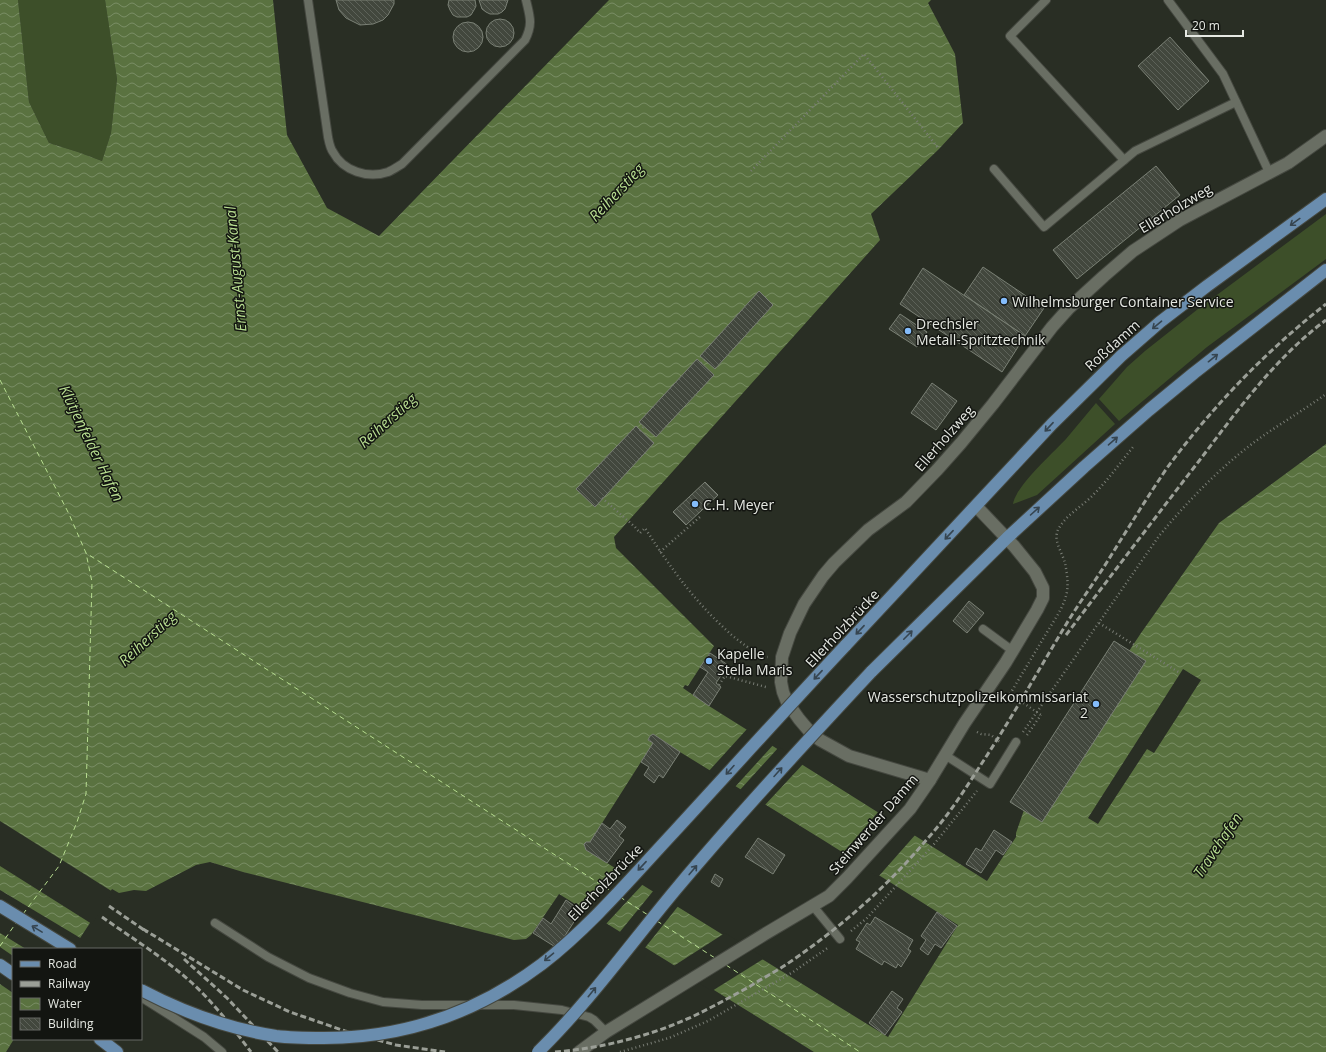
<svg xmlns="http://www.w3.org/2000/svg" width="1326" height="1052" viewBox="0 0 1326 1052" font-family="'Open Sans',sans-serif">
  <defs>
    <pattern id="water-waves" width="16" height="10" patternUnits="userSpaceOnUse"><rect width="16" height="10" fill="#5a7240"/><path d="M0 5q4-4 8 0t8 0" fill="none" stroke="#798d64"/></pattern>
    <pattern id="building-back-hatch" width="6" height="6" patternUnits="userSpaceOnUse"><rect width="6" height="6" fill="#42473d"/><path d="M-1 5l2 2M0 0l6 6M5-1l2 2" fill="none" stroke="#5d6259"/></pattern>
  </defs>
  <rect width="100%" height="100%" fill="#292e24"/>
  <g fill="#3d4f29">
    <path d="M 18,0 L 105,0 L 117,79 L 111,133 L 102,161 L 78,152 L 49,143 L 29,102 Z"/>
    <path d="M 1326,214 L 1326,259 L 1207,347 L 1119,421 L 1099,399 L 1127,367 L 1145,351 L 1198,309 Z"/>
    <path d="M 1096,403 L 1115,424 L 1037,495 L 1013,504 C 1015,487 1054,452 1066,439 C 1076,427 1086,415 1096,403 Z"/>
  </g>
  <path fill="url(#water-waves)" fill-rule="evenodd" d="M 0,0 L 18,0 L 29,102 L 49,143 L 78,152 L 102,161 L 111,133 L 117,79 L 105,0 L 273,0 L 287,135 L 327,208 L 379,236 L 609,0 L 931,0 L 928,3 L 955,54 L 963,123 L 939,149 L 871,214 L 880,240 L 614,537 L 616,548 L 714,646 L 688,686 L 685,685 L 683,688 L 709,706 L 987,881 L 1016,837 L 1016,833 L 1024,810 L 1141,633 L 1219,523 L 1326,444 L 1326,1052 L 814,1052 L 559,894 L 531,935 L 526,939 L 514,940 L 243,872 L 210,862 L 196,865 L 146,891 L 134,890 L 119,893 L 112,889 L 73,949 L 13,949 L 13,1039 L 14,1039 L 6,1052 L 0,1052 ZM 653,734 L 680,752 L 823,840 L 958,925 L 888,1037 L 586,850 L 584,845 L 586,842 L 590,842 L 653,743 L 648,740 L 650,736 Z"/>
  <g fill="#292e24">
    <path d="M 1183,669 L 1201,680 L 1154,753 L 1147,749 L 1098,824 L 1088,818 Z"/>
    <path d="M 748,728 L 774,744 L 734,788 L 708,772 Z"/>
    <path d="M 779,747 L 804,763 L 764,806 L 739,791 Z"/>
    <path d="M 879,811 L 916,834 L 878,877 L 842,854 Z"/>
    <path d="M 0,821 L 113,892 L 92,924 L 0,866 Z"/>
    <path d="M 619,868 L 644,883 L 605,925 L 580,909 Z"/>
    <path d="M 0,890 L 82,939 L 75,949 L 26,949 L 0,933 Z"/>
    <path d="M 654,890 L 679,905 L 644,949 L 619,933 Z"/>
    <path d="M 725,933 L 765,958 L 712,991 L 672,967 Z"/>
    <path d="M 0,947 L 13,956 L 13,993 L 0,984 Z"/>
  </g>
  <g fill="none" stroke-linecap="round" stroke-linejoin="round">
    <g stroke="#b7dd90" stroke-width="1" stroke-dasharray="5 4" stroke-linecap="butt">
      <path d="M 0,380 L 69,514 L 86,553 L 611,891"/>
      <path d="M 620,897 L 648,915"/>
      <path d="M 23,914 L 59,866 L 77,822 L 86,794 L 92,582 L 86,553"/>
      <path d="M 657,921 L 715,958"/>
      <path d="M 0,946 L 16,923"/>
      <path d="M 726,965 L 860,1052"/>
    </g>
  </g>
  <g fill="url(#building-back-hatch)" stroke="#7a8075">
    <path d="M 336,0 L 394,0 L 394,4 L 388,15 L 383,20 L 373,24 L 360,25 L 346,18 L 339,10 Z"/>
    <path d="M 449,0 L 475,0 L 476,6 L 474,10 L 471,15 L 467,17 L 457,17 L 453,15 L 450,10 L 448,5 Z"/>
    <path d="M 479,0 L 508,0 L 505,9 L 502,12 L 498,14 L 490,14 L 486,12 L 482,9 Z"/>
    <circle cx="500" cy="33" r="14"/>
    <circle cx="468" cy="37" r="15"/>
    <path d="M 1170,37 L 1209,81 L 1178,110 L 1138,66 Z"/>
    <path d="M 1156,166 L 1180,195 L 1077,279 L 1053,250 Z"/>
    <path d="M 983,267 L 1044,308 L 1025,336 L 964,295 Z"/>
    <path d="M 923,268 L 1025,336 L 1002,372 L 900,304 Z"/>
    <path d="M 759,291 L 773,305 L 715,369 L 700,356 Z"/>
    <path d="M 900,314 L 927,332 L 917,347 L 889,329 Z"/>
    <path d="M 697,359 L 714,375 L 656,437 L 639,422 Z"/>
    <path d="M 932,383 L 957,401 L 936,430 L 911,413 Z"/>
    <path d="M 636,426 L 654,443 L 595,507 L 576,489 Z"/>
    <path d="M 705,482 L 718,495 L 686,525 L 673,512 Z"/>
    <path d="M 969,601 L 984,613 L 967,633 L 953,621 Z"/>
    <path d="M 1114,641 L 1146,661 L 1042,822 L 1010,802 Z"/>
    <path d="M 710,653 L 728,665 L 716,683 L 721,687 L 709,706 L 693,695 L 708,672 L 700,667 Z"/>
    <path d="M 653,734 L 680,752 L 663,778 L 659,775 L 654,783 L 644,775 L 649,767 L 641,762 L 653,743 L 648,740 L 650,736 Z"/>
    <path d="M 617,820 L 626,827 L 619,836 L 624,840 L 607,863 L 586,850 L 584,844 L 586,842 L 590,842 L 602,823 L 610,829 Z"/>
    <path d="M 994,830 L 1012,842 L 1003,855 L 996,850 L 981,873 L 966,864 L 976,848 L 981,851 Z"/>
    <path d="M 758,838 L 785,855 L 773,874 L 745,857 Z"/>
    <path d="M 715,874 L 723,879 L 719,887 L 711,882 Z"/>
    <path d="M 566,900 L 581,911 L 557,948 L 533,933 L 543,918 L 551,924 Z"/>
    <path d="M 937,912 L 957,926 L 941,948 L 935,944 L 928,955 L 920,949 L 926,940 L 921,936 Z"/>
    <path d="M 875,917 L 913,940 L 908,949 L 911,951 L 901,967 L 898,964 L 896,968 L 884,961 L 882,965 L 856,949 L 860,942 L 856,940 L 867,923 L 870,925 Z"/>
    <path d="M 892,991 L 903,999 L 897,1008 L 902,1012 L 885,1035 L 869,1023 Z"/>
  </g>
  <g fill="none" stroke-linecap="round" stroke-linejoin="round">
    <g stroke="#454840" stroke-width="10">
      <g id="lane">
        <path d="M 308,0 L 328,137 C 329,142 330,148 333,152 C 343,171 368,179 388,172 C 393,170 397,167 402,164 L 525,40 C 533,24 530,17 526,0"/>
        <path d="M 1046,0 L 1010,36 L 1124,160"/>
        <path d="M 1168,0 L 1223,74 L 1269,172"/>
        <path d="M 994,169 L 1044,227 L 1135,151 L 1236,102"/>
        <path d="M 983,629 L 1013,651"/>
        <path d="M 945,755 L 990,784 L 1016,742"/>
        <path d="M 813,906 L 840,939"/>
        <path d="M 215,923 L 268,957 L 309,978 L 350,993 L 383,1002 L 422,1005 L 514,1005 L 562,1010 L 589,1017 L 594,1020 L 606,1032"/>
        <path d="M 141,997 L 204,1037 L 222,1052"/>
      </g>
    </g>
    <g stroke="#454840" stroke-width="14">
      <g id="street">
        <path d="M 930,780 L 849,756 L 820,740 L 810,732 L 799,719 L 787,702 L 783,692 L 781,682 L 782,657 L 790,633 L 804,604 L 823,576 L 834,563 L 868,530 L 906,502 L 937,470 L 961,443 L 993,404 L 1052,327 L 1069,308 L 1104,276 L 1133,251 L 1180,220 L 1288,163 L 1326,136"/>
        <path d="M 579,1052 L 606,1032 L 765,934 L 829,896 L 847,878 L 910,809 L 930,780 L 964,724 L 1006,662 L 1037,610 L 1043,598 L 1043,588 L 1035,572 L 1014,546 L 976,506"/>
      </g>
    </g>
    <g stroke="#454840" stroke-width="14">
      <g id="primary">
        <path d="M 845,646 L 1052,424 L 1121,356 L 1160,322 L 1207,286 L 1326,199"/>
        <path d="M 871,672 L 1007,538 L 1084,467 L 1149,410 L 1194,373 L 1326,270"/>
        <path d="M 0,906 L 70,949"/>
        <path d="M 0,965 L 13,974"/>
        <path d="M 100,1039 L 117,1052"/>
      </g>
    </g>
    <g stroke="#797d75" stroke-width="2.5" stroke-dasharray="1 3" stroke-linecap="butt">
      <path d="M 751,171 L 864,54 L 939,149"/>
      <path d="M 701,363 L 705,360"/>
      <path d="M 640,431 L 644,426"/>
      <path d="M 602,498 L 635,527 L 640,533 L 645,528 C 668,564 692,598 723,627 C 735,639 749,648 762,657 L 768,657"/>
      <path d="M 660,552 L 701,516"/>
      <path d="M 1099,623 L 1180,673"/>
      <path d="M 719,685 L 725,676 L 766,687"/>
      <path d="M 1010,694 C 1022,674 1034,654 1046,634 C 1053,622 1062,610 1066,596 C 1069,586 1067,573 1065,563 C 1062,552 1052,539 1059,528 C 1067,514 1083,506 1094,494 C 1108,480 1120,463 1133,447"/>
      <path d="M 977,732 L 981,734 L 991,735 L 1001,743"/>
      <path d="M 1023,732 L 1159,536 C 1183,507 1209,479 1238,455 C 1265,432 1297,415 1326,394"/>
      <path d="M 1027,735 L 1041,715"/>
      <path d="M 851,931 L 867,918 L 935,843 L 977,791"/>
      <path d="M 620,1052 L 669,1038 L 708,1021 L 793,972 L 829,947"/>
    </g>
    <use href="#lane" stroke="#696e63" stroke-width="8"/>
    <use href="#street" stroke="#696e63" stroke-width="12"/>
    <use href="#primary" stroke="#6a8dae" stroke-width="12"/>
    <g stroke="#9b9f97" stroke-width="3" stroke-dasharray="6 3" stroke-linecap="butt">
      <path d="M 1066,635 C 1110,577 1154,519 1199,461 C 1237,411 1275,358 1326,320"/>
      <path d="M 109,906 L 147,932"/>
      <path d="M 102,917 C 132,938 164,958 191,982 C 214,1003 232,1027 251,1052"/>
      <path d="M 143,929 L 243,990 L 290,1012 L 345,1031 L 396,1045 L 445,1052"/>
      <path d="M 184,959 L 227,998 L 278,1052"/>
      <path d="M 555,1052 C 604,1048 655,1035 700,1013 C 716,1005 732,996 749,987 C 761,979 775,972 787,964 C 840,928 887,887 928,838 C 948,816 964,791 980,766 C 1012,718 1040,667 1070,618 C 1082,599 1095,581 1107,562 C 1127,530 1146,499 1167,468 C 1212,407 1266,351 1326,304"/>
    </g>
    <g stroke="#454840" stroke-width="14" stroke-linecap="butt">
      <g id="primary-bridge">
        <path d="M 141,990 C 183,1012 229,1029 276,1036 C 292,1038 308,1038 324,1038 C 405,1038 477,1013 542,964 C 591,926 632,877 674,832 C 731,770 787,708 845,646"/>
        <path d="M 538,1052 C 589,1002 631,943 677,888 C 739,814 805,743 871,672"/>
      </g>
    </g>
    <path stroke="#797d75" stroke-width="2.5" stroke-dasharray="1 3" stroke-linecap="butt" d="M 1010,694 L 1041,715"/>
    <use href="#primary-bridge" stroke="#6a8dae" stroke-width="12"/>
  </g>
  <defs><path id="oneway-shaft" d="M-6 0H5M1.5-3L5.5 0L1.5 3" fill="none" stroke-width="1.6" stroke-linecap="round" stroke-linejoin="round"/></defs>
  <g stroke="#364550">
    <use href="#oneway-shaft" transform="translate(1295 222) rotate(144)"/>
    <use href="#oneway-shaft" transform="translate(1157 325) rotate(140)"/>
    <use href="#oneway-shaft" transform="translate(1213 358) rotate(-39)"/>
    <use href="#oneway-shaft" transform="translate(1049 427) rotate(133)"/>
    <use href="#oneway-shaft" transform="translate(1113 441) rotate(-41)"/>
    <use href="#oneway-shaft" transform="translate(1035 511) rotate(-42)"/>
    <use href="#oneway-shaft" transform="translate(949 535) rotate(133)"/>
    <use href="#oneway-shaft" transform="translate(860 630) rotate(133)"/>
    <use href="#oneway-shaft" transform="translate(908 635) rotate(-45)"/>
    <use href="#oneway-shaft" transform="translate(818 675) rotate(133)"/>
    <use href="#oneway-shaft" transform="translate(730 770) rotate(132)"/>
    <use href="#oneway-shaft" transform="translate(778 772) rotate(-48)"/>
    <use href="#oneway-shaft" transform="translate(642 866) rotate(133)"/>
    <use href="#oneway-shaft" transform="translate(693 870) rotate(-50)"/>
    <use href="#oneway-shaft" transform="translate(37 929) rotate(-149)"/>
    <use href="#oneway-shaft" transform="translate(549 957) rotate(140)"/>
    <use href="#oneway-shaft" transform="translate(592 992) rotate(-51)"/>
  </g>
  <g fill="#84bcfb" stroke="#131511" stroke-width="1.5">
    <circle cx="1004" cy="301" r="4"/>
    <circle cx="908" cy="331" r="4"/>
    <circle cx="695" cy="504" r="4"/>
    <circle cx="709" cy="661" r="4"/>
    <circle cx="1096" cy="704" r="4"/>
  </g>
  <g text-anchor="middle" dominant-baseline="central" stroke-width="3" stroke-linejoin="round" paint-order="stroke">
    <g font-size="14" fill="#e5e8e2" stroke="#131511">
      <text transform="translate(1175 208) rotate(-31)">Ellerholzweg</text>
      <text transform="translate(1112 345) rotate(-42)">Roßdamm</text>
      <text transform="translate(944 438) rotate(-49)">Ellerholzweg</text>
      <text transform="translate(842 628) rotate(-47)">Ellerholzbrücke</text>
      <text transform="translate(873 824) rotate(-49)">Steinwerder Damm</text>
      <text transform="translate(605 882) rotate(-46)">Ellerholzbrücke</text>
    </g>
    <g font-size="14" fill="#e5e8e2" stroke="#131511" text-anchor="start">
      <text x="1012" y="301">Wilhelmsburger Container Service</text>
      <text x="916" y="323">Drechsler<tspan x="916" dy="16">Metall-Spritztechnik</tspan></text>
      <text x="703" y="504">C.H. Meyer</text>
      <text x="717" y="653">Kapelle<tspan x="717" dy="16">Stella Maris</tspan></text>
      <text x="1088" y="696" text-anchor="end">Wasserschutzpolizeikommissariat<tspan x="1088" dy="16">2</tspan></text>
    </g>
    <g font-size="15" font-style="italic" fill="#b7dd90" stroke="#131511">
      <text transform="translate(616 192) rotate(-47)">Reiherstieg</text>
      <text transform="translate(235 269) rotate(-95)">Ernst-August-Kanal</text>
      <text transform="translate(387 420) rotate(-42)">Reiherstieg</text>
      <text transform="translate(92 443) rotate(64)">Klütjenfelder Hafen</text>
      <text transform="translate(147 638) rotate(-43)">Reiherstieg</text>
      <text transform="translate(1217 845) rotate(-56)">Travehafen</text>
    </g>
  </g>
  <rect x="12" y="948" width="130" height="92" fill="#131511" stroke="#676965"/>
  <rect x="20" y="961" width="20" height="6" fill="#6a8dae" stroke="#676965"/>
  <text x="48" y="968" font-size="12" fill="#e5e8e2">Road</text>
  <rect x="20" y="981" width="20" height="6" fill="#9b9f97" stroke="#676965"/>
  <text x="48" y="988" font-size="12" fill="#e5e8e2">Railway</text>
  <rect x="20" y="998" width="20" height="12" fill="url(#water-waves)" stroke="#676965"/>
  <text x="48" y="1008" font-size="12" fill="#e5e8e2">Water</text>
  <rect x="20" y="1018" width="20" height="12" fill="url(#building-back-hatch)" stroke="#676965"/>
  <text x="48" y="1028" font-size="12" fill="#e5e8e2">Building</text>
  <path d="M1186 30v6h57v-6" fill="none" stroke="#e5e8e2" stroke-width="2"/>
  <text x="1192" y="30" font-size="12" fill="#e5e8e2" stroke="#131511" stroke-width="3" paint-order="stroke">20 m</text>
</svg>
